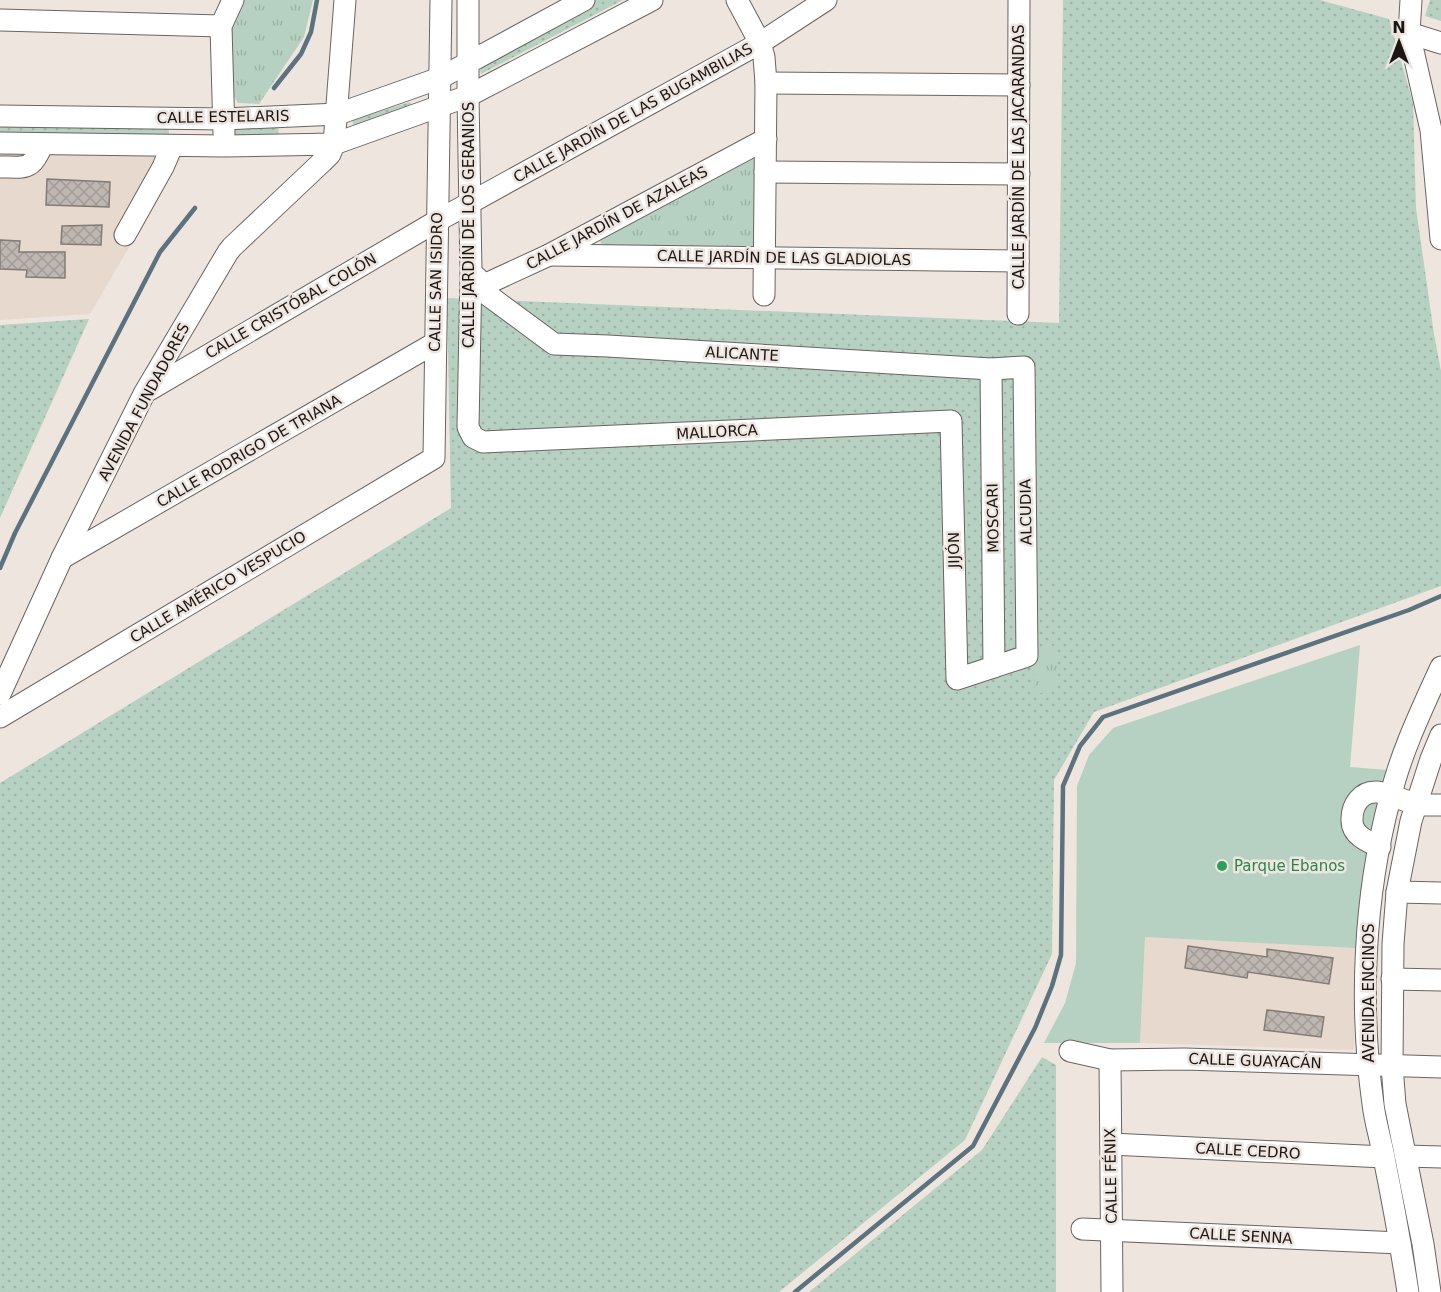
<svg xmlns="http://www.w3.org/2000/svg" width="1441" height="1292" viewBox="0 0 1441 1292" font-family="'DejaVu Sans',sans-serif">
  <defs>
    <pattern id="grass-dots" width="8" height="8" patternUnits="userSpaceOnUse" patternTransform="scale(1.5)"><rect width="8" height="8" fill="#b6d1c1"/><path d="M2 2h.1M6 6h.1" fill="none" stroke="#9cb3a5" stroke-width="1.8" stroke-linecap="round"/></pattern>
    <pattern id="park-tufts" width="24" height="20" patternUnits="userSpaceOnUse" patternTransform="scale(1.5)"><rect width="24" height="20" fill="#b6d1c1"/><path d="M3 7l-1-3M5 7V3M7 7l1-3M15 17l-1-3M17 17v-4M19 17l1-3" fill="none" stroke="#9cb3a5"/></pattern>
    <pattern id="building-cross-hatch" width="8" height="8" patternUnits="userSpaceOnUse" patternTransform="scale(1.5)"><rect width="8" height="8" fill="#beb6b0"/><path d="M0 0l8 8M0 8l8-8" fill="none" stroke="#a39c96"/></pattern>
  </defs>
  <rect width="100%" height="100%" fill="#eee5df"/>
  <g fill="#e8d9ce">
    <path d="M 0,153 L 182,157 L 90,314 L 0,320 Z"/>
    <path d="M 1145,937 L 1355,948 L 1354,1050 L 1140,1043 Z"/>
  </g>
  <g fill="url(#grass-dots)">
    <path d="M 593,0 L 623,0 L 481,74 L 478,61 Z"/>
    <path d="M 1063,0 L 1320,0 L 1389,19 L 1413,103 L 1416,208 L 1434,334 L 1441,371 L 1441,586 L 1094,712 L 1054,780 L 1052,954 L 965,1140 L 779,1292 L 0,1292 L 0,783 L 451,508 L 447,298 L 1059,323 Z"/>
    <path d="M 1430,0 L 1441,0 L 1441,21 L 1425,16 Z"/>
    <path d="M 410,102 L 413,107 L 354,127 L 352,120 Z"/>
    <path d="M 0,124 L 169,125 L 169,135 L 0,132 Z"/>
    <path d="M 278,127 L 279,134 L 231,137 L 232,129 Z"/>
    <path d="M 89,319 L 0,518 L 0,325 Z"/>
    <path d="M 1042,1057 L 1056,1065 L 1056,1292 L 809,1292 L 982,1150 Z"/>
  </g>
  <g fill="url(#park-tufts)">
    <path d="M 240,0 L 313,0 L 304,37 L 259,104 L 238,103 L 231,91 L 229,24 Z"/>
    <path d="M 756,150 L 755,246 L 602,245 L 598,236 Z"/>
    <path d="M 1057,645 L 1057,688 L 1035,695 L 1032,652 Z"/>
  </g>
  <path fill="#b6d1c1" d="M 1360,645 L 1350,767 L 1388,770 L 1379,796 L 1355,948 L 1145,937 L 1140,1043 L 1044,1043 L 1065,1003 L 1076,963 L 1077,786 L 1089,755 L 1113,728 Z"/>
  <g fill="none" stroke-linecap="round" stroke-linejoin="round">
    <g stroke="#5c727e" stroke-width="4.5">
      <path d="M 274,88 L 301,54 L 311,32 L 317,0"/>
      <path d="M 0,568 L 15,533 L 160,252 L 195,208"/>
      <path d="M 795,1292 L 973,1146 L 1035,1028 L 1052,986 L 1061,955 L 1063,786 L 1080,746 L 1103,717 L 1409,610 L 1441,596"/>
    </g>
  </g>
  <g fill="url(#building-cross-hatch)" stroke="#837b76" stroke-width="1.5">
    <path d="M 47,179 L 110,182 L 109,207 L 46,205 Z"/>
    <path d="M 102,225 L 101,245 L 61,244 L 62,226 Z"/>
    <path d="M 0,240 L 20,241 L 19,252 L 65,252 L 65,278 L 26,277 L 27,270 L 0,269 Z"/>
    <path d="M 1188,946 L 1267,957 L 1267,949 L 1333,958 L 1329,984 L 1248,972 L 1247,978 L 1185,968 Z"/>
    <path d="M 1267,1010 L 1324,1017 L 1321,1037 L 1264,1030 Z"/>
  </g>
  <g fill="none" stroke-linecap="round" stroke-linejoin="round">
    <g stroke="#6b645f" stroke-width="23">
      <g id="minor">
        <path d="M 468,0 L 468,96 L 471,272 L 468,427 L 473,437 L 483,442 L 951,421 L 957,679 L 1027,656 L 1024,367 L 991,369 L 608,346 L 554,344 L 485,293 L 484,289 L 484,285"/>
        <path d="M 737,0 L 760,43 L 764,57 L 766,83 L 764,295"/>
        <path d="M 1411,0 L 1409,33 L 1431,130 L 1441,239"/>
        <path d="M 0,20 L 221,26"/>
        <path d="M 1409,33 L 1441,43"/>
        <path d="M 766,83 L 1019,85"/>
        <path d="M 0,116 L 224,119 L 338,114 L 440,78 L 584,0"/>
        <path d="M 224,134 L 221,26 L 233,0"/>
        <path d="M 0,143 L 224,146 L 334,144 L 468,96 L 652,0"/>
        <path d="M 0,167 C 28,167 30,171 43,144"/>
        <path d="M 765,172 L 1019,174"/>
        <path d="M 125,235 L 163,167 L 172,146"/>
        <path d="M 549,255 L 1018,261"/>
        <path d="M 476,277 L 484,285 L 549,255 L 766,139"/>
        <path d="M 1018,314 L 1019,0"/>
        <path d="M 991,369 L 994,667"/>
        <path d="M 149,390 L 437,221 L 760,43 L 826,0"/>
        <path d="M 62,558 L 435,343"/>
        <path d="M 0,694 L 62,558 L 145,392 L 228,252 L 232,247 L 322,162 L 330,154 L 334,144 L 345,0"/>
        <path d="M 0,717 L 434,458 L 441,0"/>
        <path d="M 1380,847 C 1368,842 1351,835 1352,819 C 1352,805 1361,791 1377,792 C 1389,793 1401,800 1413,803 C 1422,806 1432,805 1441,805"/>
        <path d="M 1397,892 L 1441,893"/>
        <path d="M 1392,979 L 1441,980"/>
        <path d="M 1070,1051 L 1110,1060 L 1185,1059 L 1441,1067"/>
        <path d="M 1110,1060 L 1112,1292"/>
        <path d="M 1111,1144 L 1384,1157"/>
        <path d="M 1406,1156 L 1441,1157"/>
        <path d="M 1082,1229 L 1400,1243"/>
        <path d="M 1408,1292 C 1401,1247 1393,1202 1384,1158 C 1381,1140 1375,1122 1373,1104 C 1359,1004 1364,896 1390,798 C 1401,752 1422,709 1441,667"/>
        <path d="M 1430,1292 L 1423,1244 L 1395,1104 L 1392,1066 L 1393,944 L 1397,892 L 1411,821 L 1431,759 L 1441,735"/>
      </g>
    </g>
    <use href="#minor" stroke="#fff" stroke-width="21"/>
  </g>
  <circle fill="#2e9e5b" stroke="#eee5df" stroke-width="2" cx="1222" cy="866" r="6"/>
  <g text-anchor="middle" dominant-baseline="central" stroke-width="5" stroke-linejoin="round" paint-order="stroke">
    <g font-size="15" fill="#191614" stroke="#eee5df">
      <text transform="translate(633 113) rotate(-29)">CALLE JARDÍN DE LAS BUGAMBILIAS</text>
      <text transform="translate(223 117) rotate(-1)">CALLE ESTELARIS</text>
      <text transform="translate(1019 157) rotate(-90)">CALLE JARDÍN DE LAS JACARANDAS</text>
      <text transform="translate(617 218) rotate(-28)">CALLE JARDÍN DE AZALEAS</text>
      <text transform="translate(469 225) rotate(-90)">CALLE JARDÍN DE LOS GERANIOS</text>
      <text transform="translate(784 258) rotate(1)">CALLE JARDÍN DE LAS GLADIOLAS</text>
      <text transform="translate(436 282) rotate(-89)">CALLE SAN ISIDRO</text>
      <text transform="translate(291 306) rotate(-30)">CALLE CRISTÓBAL COLÓN</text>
      <text transform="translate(742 354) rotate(3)">ALICANTE</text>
      <text transform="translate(144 402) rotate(-62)">AVENIDA FUNDADORES</text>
      <text transform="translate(717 432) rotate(-3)">MALLORCA</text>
      <text transform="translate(249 451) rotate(-30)">CALLE RODRIGO DE TRIANA</text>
      <text transform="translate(1026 512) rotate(-91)">ALCUDIA</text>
      <text transform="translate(993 518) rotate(-91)">MOSCARI</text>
      <text transform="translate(954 550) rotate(-91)">JIJÓN</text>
      <text transform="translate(218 587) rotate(-31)">CALLE AMÉRICO VESPUCIO</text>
      <text transform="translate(1369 993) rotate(-90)">AVENIDA ENCINOS</text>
      <text transform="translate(1255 1061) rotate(2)">CALLE GUAYACÁN</text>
      <text transform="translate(1248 1151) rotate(3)">CALLE CEDRO</text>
      <text transform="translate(1111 1176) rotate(-91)">CALLE FÉNIX</text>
      <text transform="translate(1241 1236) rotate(3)">CALLE SENNA</text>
    </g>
    <g font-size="15" fill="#27864d" stroke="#eee5df" text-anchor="start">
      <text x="1234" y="866">Parque Ebanos</text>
    </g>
  </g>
  <g transform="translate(1399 42)" stroke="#eee5df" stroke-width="4.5" paint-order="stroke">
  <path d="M0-4.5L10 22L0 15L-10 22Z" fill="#191614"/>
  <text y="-9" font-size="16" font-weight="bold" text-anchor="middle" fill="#191614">N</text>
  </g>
</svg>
